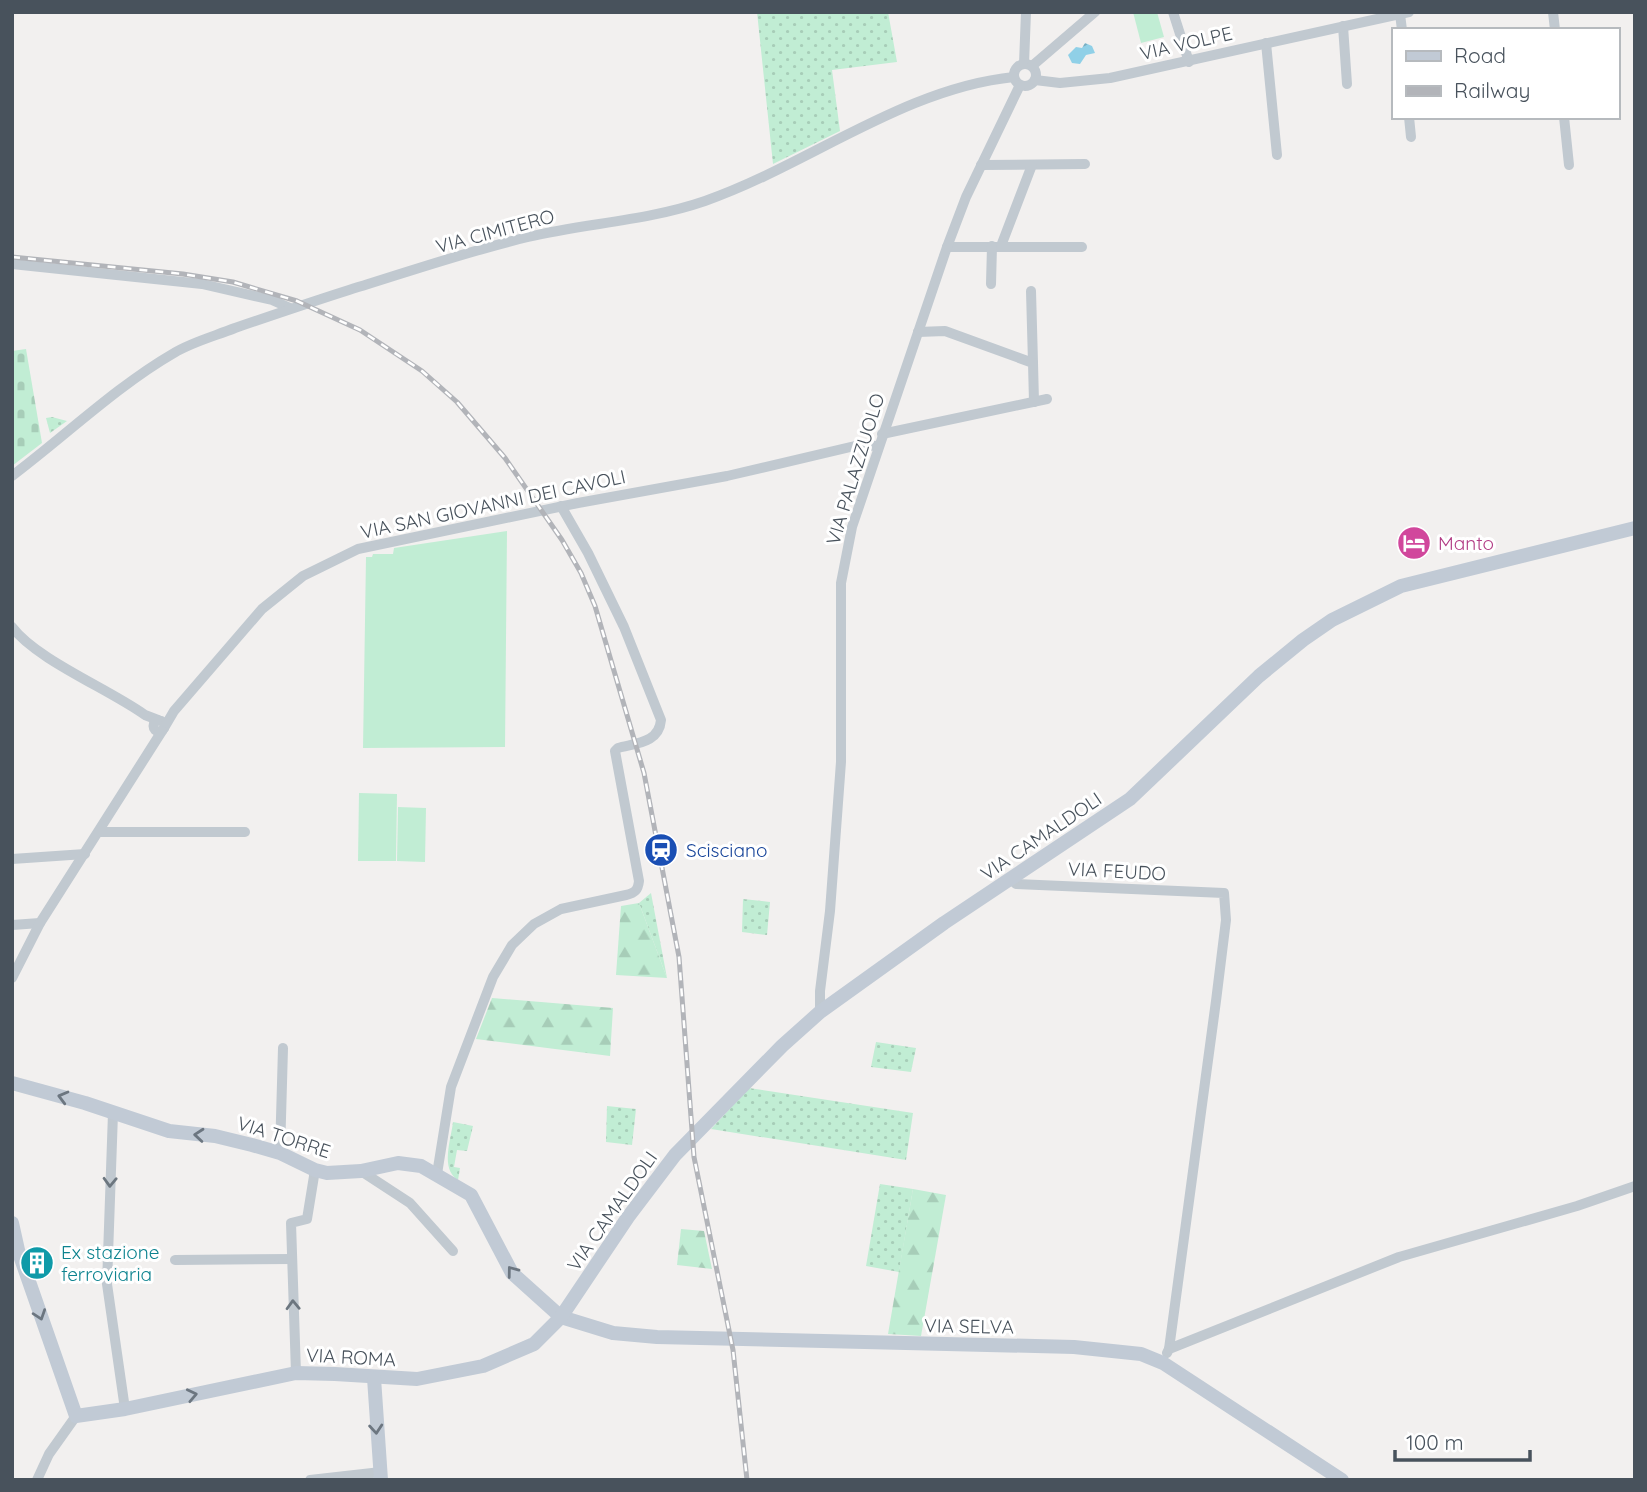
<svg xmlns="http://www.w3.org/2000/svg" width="1647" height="1492" viewBox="0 0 1647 1492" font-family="Quicksand,sans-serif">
  <defs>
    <pattern id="grass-dots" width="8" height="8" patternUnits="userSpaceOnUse" patternTransform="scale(1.75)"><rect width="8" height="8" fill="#c1edd4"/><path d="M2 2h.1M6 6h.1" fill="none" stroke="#a7cdb8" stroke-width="1.8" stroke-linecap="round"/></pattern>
    <pattern id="forest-firs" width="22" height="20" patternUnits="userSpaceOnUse" patternTransform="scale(1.75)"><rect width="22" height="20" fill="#c1edd4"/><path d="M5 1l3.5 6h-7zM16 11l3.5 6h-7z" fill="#a7cdb8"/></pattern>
    <pattern id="cemetery-stones" width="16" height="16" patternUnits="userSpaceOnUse" patternTransform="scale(1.75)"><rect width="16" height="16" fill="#c1edd4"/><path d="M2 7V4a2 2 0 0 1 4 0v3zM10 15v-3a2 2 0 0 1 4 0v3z" fill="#a7cdb8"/></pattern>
    <pattern id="water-ripples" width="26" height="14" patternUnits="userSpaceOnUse" patternTransform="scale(1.75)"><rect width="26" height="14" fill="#90d0e7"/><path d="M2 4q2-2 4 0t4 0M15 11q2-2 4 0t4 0" fill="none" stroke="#78abbe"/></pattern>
  </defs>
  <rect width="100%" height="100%" fill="#f2f0ef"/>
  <g fill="url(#grass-dots)">
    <path d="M 757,12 L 888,12 L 897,62 L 832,70 L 840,131 L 773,164 Z"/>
    <path d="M 52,417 L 67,421 L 50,433 L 46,418 Z"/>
    <path d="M 651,893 L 667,978 L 639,903 Z"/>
    <path d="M 743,899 L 770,902 L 767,935 L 742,932 Z"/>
    <path d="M 876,1042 L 916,1048 L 911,1072 L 871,1067 Z"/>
    <path d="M 749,1088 L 913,1113 L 906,1160 L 711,1129 Z"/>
    <path d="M 607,1106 L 636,1109 L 632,1145 L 606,1142 Z"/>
    <path d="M 453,1122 L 473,1126 L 467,1151 L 457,1150 L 454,1167 L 460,1168 L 458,1180 C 440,1169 451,1140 453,1122 Z"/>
    <path d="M 880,1184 L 913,1189 L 899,1272 L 866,1266 Z"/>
  </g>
  <g fill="url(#forest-firs)">
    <path d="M 639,903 L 667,978 L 616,975 L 621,906 Z"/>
    <path d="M 492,998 L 613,1008 L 610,1056 L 476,1039 Z"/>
    <path d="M 913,1189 L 946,1195 L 921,1336 L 888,1334 Z"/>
    <path d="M 681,1229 L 704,1231 L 712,1269 L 677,1265 Z"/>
  </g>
  <path fill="url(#cemetery-stones)" d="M 26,349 L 42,443 L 12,466 L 12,351 Z"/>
  <g fill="#c1edd4">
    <path d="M 1133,12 L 1157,12 L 1164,37 L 1141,43 Z"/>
    <path d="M 507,531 L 505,747 L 363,748 L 366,557 L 372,557 L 373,554 L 393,554 L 394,548 Z"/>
    <path d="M 359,793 L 397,794 L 396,861 L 358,861 Z"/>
    <path d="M 398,807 L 426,808 L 425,862 L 397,861 Z"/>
  </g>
  <path fill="url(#water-ripples)" d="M 1085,43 L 1092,46 L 1095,53 L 1086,55 L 1080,64 L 1072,63 L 1068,55 L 1076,47 L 1082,48 Z"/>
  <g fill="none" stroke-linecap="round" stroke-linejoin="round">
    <g stroke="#c1c9d0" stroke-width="10">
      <path d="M 1173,12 L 1189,62"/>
      <path d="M 1553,12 L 1555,30"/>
      <path d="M 1400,14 L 1402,30"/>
      <path d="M 1343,26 L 1347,84"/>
      <path d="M 1266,43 L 1277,155"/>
      <circle cx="1025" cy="75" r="11"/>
      <path d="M 1024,64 L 1026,12"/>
      <path d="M 1032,66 L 1095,12"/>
      <path d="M 1035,80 L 1060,83 L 1110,78 L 1409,12"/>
      <path d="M 1409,117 L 1411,137"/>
      <path d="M 1564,117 L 1569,165"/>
      <path d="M 981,165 L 1085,164"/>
      <path d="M 1001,246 L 1032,165"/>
      <path d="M 947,247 L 1082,247"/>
      <path d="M 12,264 L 202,284 L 272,300 L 290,308"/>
      <path d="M 991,284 L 992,246"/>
      <path d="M 1031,291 L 1033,363"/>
      <path d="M 918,332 L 945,331 L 1033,363 L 1034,402"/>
      <path d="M 882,434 L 1047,399"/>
      <path d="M 12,476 C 65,436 117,386 174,353 C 192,342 215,336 235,328 C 273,315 311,302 349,290 C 408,272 468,251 528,237 C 586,223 647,221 705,201 C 808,165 904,88 1014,77"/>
      <path d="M 12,627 C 37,660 109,689 145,715 L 158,720"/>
      <circle cx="159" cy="726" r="5.5"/>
      <path d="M 164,728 L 174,711 L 262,609 L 303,576 L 358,549 L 578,503 L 727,476 L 859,445 L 878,446"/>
      <path d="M 99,832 L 245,832"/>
      <path d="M 12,859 L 85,854"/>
      <path d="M 1011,879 L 1016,884 L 1224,893 L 1226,920 L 1216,1001 L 1169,1349"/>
      <path d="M 12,925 L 40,923"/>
      <path d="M 12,978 L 40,923 L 162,731"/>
      <path d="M 820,1012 L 820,991 L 830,911 L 841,762 L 841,583 L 852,527 L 947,247 L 966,197 L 1020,85"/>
      <path d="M 113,1113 L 107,1284 L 125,1409"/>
      <path d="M 280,1153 L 283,1048"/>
      <path d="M 361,1171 L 410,1203 L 453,1251"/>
      <path d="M 437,1174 L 451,1087 L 493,977 L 512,945 L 534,924 L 561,909 L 626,895 C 635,893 638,890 639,881 L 615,751 L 618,748 C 636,743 659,743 661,720 L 624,627 L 588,553 L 561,506"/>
      <path d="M 175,1260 L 292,1259"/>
      <path d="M 1167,1353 L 1169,1349 L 1399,1257 L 1577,1206 L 1635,1186"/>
      <path d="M 296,1373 L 291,1223 L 307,1219 L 315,1170"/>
      <path d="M 37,1480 L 49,1454 L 76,1416"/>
      <path d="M 310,1480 L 381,1472"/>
    </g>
    <g stroke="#c1cad5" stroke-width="14">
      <path d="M 12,1083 L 85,1103 L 169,1131 L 215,1136 L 252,1145 L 280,1153 L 315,1170 L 327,1173 L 361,1171 L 398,1163 L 421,1166 L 471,1195 L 512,1273 L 561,1317 L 613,1333 L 657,1337 L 1074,1347 L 1141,1354 L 1163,1363 L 1342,1480"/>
      <path d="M 12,1223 L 18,1250 L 76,1416 L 125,1409 L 296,1373 L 335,1374 L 417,1379 L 483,1366 L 534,1344 L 561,1317 L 628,1217 L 675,1155 L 782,1046 L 820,1012 L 944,923 L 1130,799 L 1259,676 L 1303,640 L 1332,620 L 1401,586 L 1635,528"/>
      <path d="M 374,1378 L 381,1480"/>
    </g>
    <g stroke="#b2b4b9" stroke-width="5">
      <path id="rail" d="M 12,257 L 183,274 L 233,282 L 297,301 L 360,330 L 422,371 L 457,402 L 505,458 L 562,540 L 581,573 L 595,606 L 644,773 L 679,957 L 694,1157 L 733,1350 L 747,1480"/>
    </g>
    <use href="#rail" stroke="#fff" stroke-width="2.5" stroke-dasharray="8" stroke-linecap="butt"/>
  </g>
  <defs><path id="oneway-chevron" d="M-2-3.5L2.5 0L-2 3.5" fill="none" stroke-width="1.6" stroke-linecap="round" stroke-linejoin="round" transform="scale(1.75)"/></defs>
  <g stroke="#6c7680">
    <use href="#oneway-chevron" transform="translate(63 1097) rotate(-165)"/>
    <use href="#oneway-chevron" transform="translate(199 1135) rotate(-175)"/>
    <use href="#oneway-chevron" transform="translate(512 1271) rotate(-127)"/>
    <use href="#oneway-chevron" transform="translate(40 1315) rotate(71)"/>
    <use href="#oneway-chevron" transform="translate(192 1395) rotate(-12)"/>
    <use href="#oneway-chevron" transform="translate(376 1429) rotate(85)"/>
  </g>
  <g stroke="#6c767f">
    <use href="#oneway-chevron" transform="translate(110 1182) rotate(92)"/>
    <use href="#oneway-chevron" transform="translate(293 1305) rotate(-92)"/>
  </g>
  <defs>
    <g id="hotel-disc" transform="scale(1.75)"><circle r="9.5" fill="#d1479c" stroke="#fff"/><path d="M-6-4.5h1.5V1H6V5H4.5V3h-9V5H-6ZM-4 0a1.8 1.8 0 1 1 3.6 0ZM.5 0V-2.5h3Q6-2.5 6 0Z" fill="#fff"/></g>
    <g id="station-disc" transform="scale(1.75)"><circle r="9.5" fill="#1a4fb4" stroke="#fff"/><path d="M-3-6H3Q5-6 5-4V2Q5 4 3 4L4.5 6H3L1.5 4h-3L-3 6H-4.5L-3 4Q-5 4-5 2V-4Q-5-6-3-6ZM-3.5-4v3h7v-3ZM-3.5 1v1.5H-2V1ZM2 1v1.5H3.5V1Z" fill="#fff"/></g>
    <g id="building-disc" transform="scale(1.75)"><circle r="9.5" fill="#0f9aa8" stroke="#fff"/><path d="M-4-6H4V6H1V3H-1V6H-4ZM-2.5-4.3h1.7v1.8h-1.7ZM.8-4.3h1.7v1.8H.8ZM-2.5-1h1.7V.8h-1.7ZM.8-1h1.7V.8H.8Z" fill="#fff"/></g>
  </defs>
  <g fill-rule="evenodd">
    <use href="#hotel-disc" x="1414" y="543"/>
    <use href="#station-disc" x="661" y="850"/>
    <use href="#building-disc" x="37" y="1263"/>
  </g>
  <g text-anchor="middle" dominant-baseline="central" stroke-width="6" stroke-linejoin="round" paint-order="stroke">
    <g font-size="19" fill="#48525c" stroke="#fff">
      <text transform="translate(1186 43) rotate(-13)">VIA VOLPE</text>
      <text transform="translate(495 231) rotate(-15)">VIA CIMITERO</text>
      <text transform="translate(855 469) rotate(-73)">VIA PALAZZUOLO</text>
      <text transform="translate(493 504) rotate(-12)">VIA SAN GIOVANNI DEI CAVOLI</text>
      <text transform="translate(1041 836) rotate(-34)">VIA CAMALDOLI</text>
      <text transform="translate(1117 871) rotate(3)">VIA FEUDO</text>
      <text transform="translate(284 1137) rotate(18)">VIA TORRE</text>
      <text transform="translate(612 1211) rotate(-55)">VIA CAMALDOLI</text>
      <text transform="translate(969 1326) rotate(1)">VIA SELVA</text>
      <text transform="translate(351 1357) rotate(3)">VIA ROMA</text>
    </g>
    <g font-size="19" fill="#b23c85" stroke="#fff" text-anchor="start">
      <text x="1438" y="543">Manto</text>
    </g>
    <g font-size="19" fill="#164399" stroke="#fff" text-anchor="start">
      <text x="686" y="850">Scisciano</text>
    </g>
    <g font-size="19" fill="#0d838f" stroke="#fff" text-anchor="start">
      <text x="61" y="1252">Ex stazione<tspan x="61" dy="22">ferroviaria</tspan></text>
    </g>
  </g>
  <rect width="1647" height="1492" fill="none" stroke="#48525c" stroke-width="28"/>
  <rect x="1392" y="28" width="228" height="91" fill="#ffffff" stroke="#b6babe" stroke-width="2"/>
  <rect x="1406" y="51" width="35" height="10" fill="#c1cad5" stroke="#b6babe" stroke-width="2"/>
  <text x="1454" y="63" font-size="21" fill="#48525c">Road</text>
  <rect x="1406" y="86" width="35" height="10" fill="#b2b4b9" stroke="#b6babe" stroke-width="2"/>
  <text x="1454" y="98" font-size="21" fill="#48525c">Railway</text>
  <path d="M1395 1450v10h135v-10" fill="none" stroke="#48525c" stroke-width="3.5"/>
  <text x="1406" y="1450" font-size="21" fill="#48525c" stroke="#ffffff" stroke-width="5" paint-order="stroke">100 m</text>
</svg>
